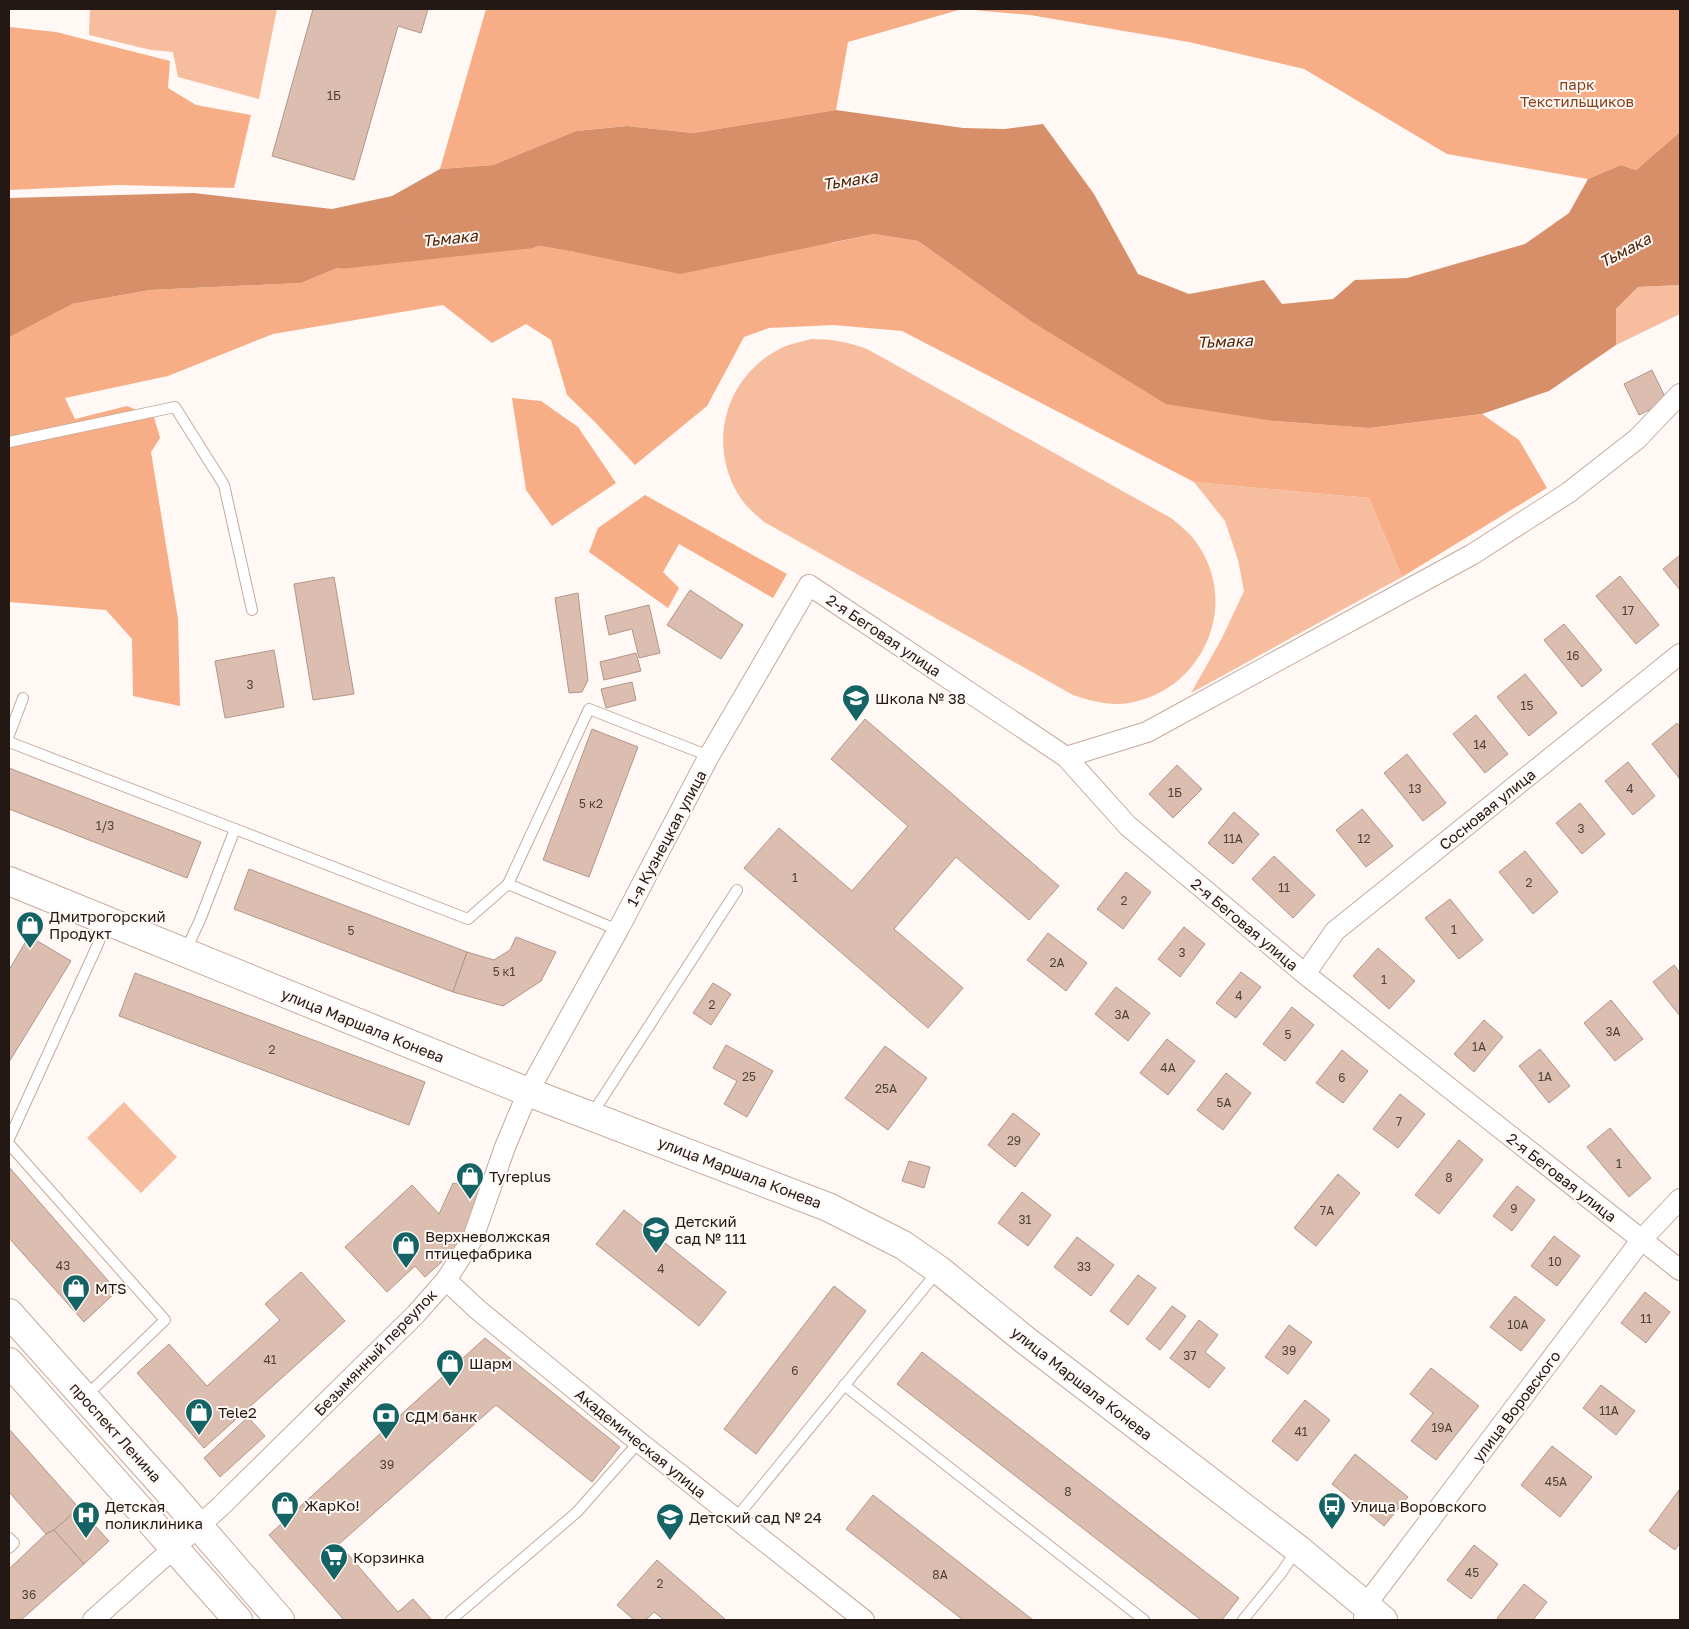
<svg xmlns="http://www.w3.org/2000/svg" width="1689" height="1629" viewBox="0 0 1689 1629" font-family="'Golos Text',sans-serif">
  <rect width="100%" height="100%" fill="#fff8f5"/>
  <g fill="#f7bd9f">
    <path d="M 90,9 L 277,9 L 259,99 L 178,77 L 173,52 L 151,50 L 89,35 Z"/>
    <path d="M 1680,285 L 1680,314 L 1616,345 L 1616,309 L 1638,287 Z"/>
    <path d="M 812,339 C 832,339 848,342 867,349 L 1171,518 C 1181,526 1191,534 1198,545 C 1240,606 1202,691 1129,703 C 1110,706 1091,701 1073,695 L 764,522 C 754,513 744,505 738,494 C 708,444 725,379 776,351 C 787,344 800,342 812,339 Z"/>
    <path d="M 1194,482 L 1369,498 L 1402,577 L 1191,693 L 1222,638 L 1244,591 L 1238,560 L 1225,521 Z"/>
    <path d="M 124,1102 L 177,1157 L 141,1193 L 87,1138 Z"/>
  </g>
  <g fill="#f7ae87">
    <path d="M 486,9 L 1680,9 L 1680,132 L 1636,170 L 1621,165 L 1588,179 L 1447,154 L 1304,69 L 1189,42 L 1030,15 L 962,9 L 848,42 L 836,110 L 693,133 L 627,126 L 576,131 L 493,165 L 440,169 Z"/>
    <path d="M 9,27 L 56,32 L 170,61 L 168,88 L 196,105 L 251,115 L 234,188 L 118,185 L 9,190 Z"/>
    <path d="M 874,234 L 918,241 L 1029,320 L 1274,421 L 1369,428 L 1482,414 L 1519,440 L 1547,488 L 1402,577 L 1369,498 L 1194,482 L 902,331 L 833,325 L 769,328 L 744,337 L 707,406 L 635,465 L 594,421 L 567,395 L 551,340 L 526,324 L 492,343 L 443,305 L 273,334 L 168,376 L 65,398 L 75,419 L 127,406 L 154,417 L 160,438 L 151,452 L 178,619 L 180,706 L 133,696 L 132,639 L 106,610 L 9,602 L 9,300 L 72,304 L 150,290 L 301,283 L 400,242 L 475,235 L 575,252 L 832,243 Z"/>
    <path d="M 512,398 L 541,401 L 578,427 L 616,483 L 552,526 L 526,490 Z"/>
    <path d="M 645,495 L 787,574 L 773,598 L 679,544 L 663,572 L 679,588 L 668,608 L 589,552 L 598,528 Z"/>
  </g>
  <path fill="#d78f6a" d="M 836,110 L 963,128 L 1005,129 L 1043,124 L 1094,194 L 1138,274 L 1189,294 L 1264,280 L 1282,304 L 1333,299 L 1355,280 L 1407,278 L 1525,244 L 1569,213 L 1588,179 L 1621,165 L 1636,170 L 1680,132 L 1680,285 L 1638,287 L 1616,309 L 1616,345 L 1549,391 L 1482,414 L 1369,428 L 1274,421 L 1166,404 L 1029,320 L 918,241 L 874,234 L 680,274 L 575,252 L 475,235 L 400,242 L 301,283 L 150,290 L 72,304 L 9,337 L 9,198 L 194,193 L 332,209 L 392,196 L 440,169 L 493,165 L 576,131 L 627,126 L 693,133 Z"/>
  <g fill="none" stroke-linecap="round" stroke-linejoin="round">
    <path stroke="#d78f6a" stroke-width="39" d="M 343,249 L 528,229"/>
  </g>
  <g fill="#dbbeaf" stroke="#b29688">
    <path d="M 313,9 L 428,9 L 421,33 L 398,26 L 354,180 L 272,156 Z"/>
    <path d="M 1652,370 L 1667,401 L 1639,415 L 1624,384 Z"/>
    <path d="M 1680,555 L 1680,590 L 1663,569 Z"/>
    <path d="M 1620,576 L 1659,625 L 1636,644 L 1596,596 Z"/>
    <path d="M 334,577 L 354,694 L 313,700 L 294,584 Z"/>
    <path d="M 690,590 L 743,625 L 721,659 L 667,625 Z"/>
    <path d="M 578,593 L 588,680 L 582,692 L 569,693 L 555,598 Z"/>
    <path d="M 649,605 L 660,653 L 639,658 L 632,629 L 609,635 L 605,616 Z"/>
    <path d="M 1564,624 L 1602,670 L 1582,687 L 1544,640 Z"/>
    <path d="M 274,650 L 284,707 L 225,718 L 215,661 Z"/>
    <path d="M 636,653 L 641,671 L 604,680 L 600,662 Z"/>
    <path d="M 1525,674 L 1557,713 L 1529,736 L 1497,697 Z"/>
    <path d="M 632,682 L 636,700 L 606,708 L 601,689 Z"/>
    <path d="M 1476,715 L 1508,754 L 1485,773 L 1453,734 Z"/>
    <path d="M 865,719 L 1059,886 L 1029,920 L 956,857 L 894,929 L 963,988 L 928,1028 L 744,868 L 779,828 L 852,891 L 908,826 L 831,759 Z"/>
    <path d="M 1677,723 L 1680,727 L 1679,778 L 1652,744 Z"/>
    <path d="M 592,729 L 638,747 L 589,877 L 543,860 Z"/>
    <path d="M 1407,754 L 1446,803 L 1423,821 L 1384,773 Z"/>
    <path d="M 1628,762 L 1655,796 L 1633,815 L 1605,781 Z"/>
    <path d="M 1177,765 L 1202,789 L 1173,818 L 1149,794 Z"/>
    <path d="M 9,768 L 201,842 L 187,878 L 9,809 Z"/>
    <path d="M 1580,803 L 1605,834 L 1582,854 L 1556,823 Z"/>
    <path d="M 1362,809 L 1393,846 L 1366,867 L 1336,830 Z"/>
    <path d="M 1234,812 L 1259,834 L 1233,864 L 1208,843 Z"/>
    <path d="M 1525,851 L 1558,892 L 1533,914 L 1499,872 Z"/>
    <path d="M 1274,856 L 1315,895 L 1293,918 L 1252,879 Z"/>
    <path d="M 249,869 L 467,952 L 453,992 L 234,909 Z"/>
    <path d="M 1126,872 L 1151,892 L 1123,929 L 1097,909 Z"/>
    <path d="M 1450,899 L 1483,940 L 1459,959 L 1425,918 Z"/>
    <path d="M 1184,927 L 1205,944 L 1180,977 L 1158,959 Z"/>
    <path d="M 1048,933 L 1087,963 L 1066,991 L 1027,960 Z"/>
    <path d="M 29,936 L 71,961 L 9,1062 L 9,970 Z"/>
    <path d="M 516,937 L 556,952 L 541,981 L 503,1006 L 453,992 L 467,952 L 494,960 L 510,950 Z"/>
    <path d="M 1378,948 L 1415,981 L 1389,1009 L 1353,976 Z"/>
    <path d="M 1674,965 L 1680,973 L 1680,1016 L 1653,982 Z"/>
    <path d="M 1241,972 L 1261,987 L 1236,1018 L 1216,1003 Z"/>
    <path d="M 135,973 L 425,1082 L 409,1125 L 119,1016 Z"/>
    <path d="M 713,983 L 731,994 L 711,1025 L 693,1013 Z"/>
    <path d="M 1116,987 L 1150,1013 L 1128,1041 L 1095,1014 Z"/>
    <path d="M 1611,1000 L 1643,1039 L 1615,1061 L 1584,1023 Z"/>
    <path d="M 1292,1007 L 1314,1025 L 1285,1061 L 1263,1044 Z"/>
    <path d="M 1484,1020 L 1503,1037 L 1474,1072 L 1454,1054 Z"/>
    <path d="M 1167,1039 L 1195,1061 L 1168,1095 L 1140,1073 Z"/>
    <path d="M 726,1045 L 773,1071 L 747,1117 L 724,1104 L 737,1081 L 713,1068 Z"/>
    <path d="M 885,1046 L 927,1078 L 888,1130 L 845,1098 Z"/>
    <path d="M 1540,1049 L 1570,1086 L 1549,1103 L 1519,1066 Z"/>
    <path d="M 1342,1050 L 1368,1071 L 1343,1103 L 1316,1083 Z"/>
    <path d="M 1226,1073 L 1251,1093 L 1223,1130 L 1197,1110 Z"/>
    <path d="M 1400,1094 L 1425,1114 L 1398,1148 L 1373,1129 Z"/>
    <path d="M 1013,1113 L 1040,1134 L 1015,1167 L 988,1145 Z"/>
    <path d="M 1610,1128 L 1651,1178 L 1629,1197 L 1587,1147 Z"/>
    <path d="M 1459,1140 L 1483,1160 L 1439,1214 L 1415,1195 Z"/>
    <path d="M 909,1161 L 930,1167 L 924,1188 L 902,1181 Z"/>
    <path d="M 9,1167 L 117,1291 L 84,1322 L 9,1238 Z"/>
    <path d="M 1338,1174 L 1360,1193 L 1316,1246 L 1294,1228 Z"/>
    <path d="M 453,1183 L 485,1190 L 456,1249 L 425,1277 L 415,1266 L 387,1292 L 345,1247 L 412,1185 L 439,1214 Z"/>
    <path d="M 1517,1186 L 1535,1200 L 1512,1231 L 1493,1216 Z"/>
    <path d="M 1022,1192 L 1051,1215 L 1028,1246 L 998,1223 Z"/>
    <path d="M 624,1210 L 726,1292 L 699,1326 L 596,1244 Z"/>
    <path d="M 1554,1236 L 1580,1256 L 1557,1286 L 1531,1266 Z"/>
    <path d="M 1077,1237 L 1114,1265 L 1091,1296 L 1054,1267 Z"/>
    <path d="M 301,1272 L 345,1321 L 204,1448 L 137,1373 L 169,1344 L 207,1386 L 280,1320 L 265,1304 Z"/>
    <path d="M 1138,1275 L 1156,1288 L 1128,1325 L 1110,1311 Z"/>
    <path d="M 834,1286 L 866,1311 L 756,1454 L 724,1429 Z"/>
    <path d="M 1645,1292 L 1670,1312 L 1646,1343 L 1621,1323 Z"/>
    <path d="M 1515,1296 L 1545,1320 L 1521,1351 L 1490,1327 Z"/>
    <path d="M 1172,1306 L 1186,1316 L 1160,1350 L 1146,1339 Z"/>
    <path d="M 1199,1320 L 1218,1335 L 1205,1352 L 1225,1368 L 1209,1388 L 1170,1358 Z"/>
    <path d="M 1289,1325 L 1312,1342 L 1288,1374 L 1265,1357 Z"/>
    <path d="M 485,1338 L 620,1447 L 592,1482 L 496,1405 L 339,1544 L 398,1612 L 413,1599 L 432,1620 L 344,1620 L 269,1535 Z"/>
    <path d="M 922,1352 L 1239,1598 L 1222,1620 L 1201,1620 L 897,1384 Z"/>
    <path d="M 1431,1368 L 1479,1406 L 1436,1460 L 1411,1441 L 1433,1413 L 1410,1394 Z"/>
    <path d="M 1601,1385 L 1635,1411 L 1616,1435 L 1583,1408 Z"/>
    <path d="M 1305,1400 L 1330,1420 L 1297,1461 L 1272,1441 Z"/>
    <path d="M 248,1417 L 265,1436 L 220,1477 L 204,1458 Z"/>
    <path d="M 9,1429 L 79,1508 L 54,1530 L 46,1534 L 9,1492 Z"/>
    <path d="M 1552,1446 L 1592,1477 L 1560,1517 L 1521,1485 Z"/>
    <path d="M 1355,1454 L 1408,1497 L 1384,1526 L 1332,1484 Z"/>
    <path d="M 1679,1490 L 1680,1543 L 1675,1550 L 1649,1531 Z"/>
    <path d="M 873,1495 L 1033,1620 L 963,1620 L 846,1529 Z"/>
    <path d="M 79,1508 L 109,1541 L 84,1564 L 54,1530 Z"/>
    <path d="M 54,1530 L 84,1564 L 21,1620 L 9,1620 L 9,1569 L 46,1534 Z"/>
    <path d="M 1474,1545 L 1498,1564 L 1471,1599 L 1447,1580 Z"/>
    <path d="M 657,1560 L 726,1620 L 664,1620 L 654,1612 L 646,1620 L 634,1620 L 617,1605 Z"/>
    <path d="M 1524,1584 L 1547,1602 L 1533,1620 L 1500,1620 L 1497,1618 Z"/>
  </g>
  <g fill="none" stroke-linecap="round" stroke-linejoin="round">
    <g stroke="#c6aa9b" stroke-width="12">
      <g id="service">
        <path d="M 9,442 L 175,407 L 224,485 L 252,610"/>
        <path d="M 9,735 L 23,698"/>
        <path d="M 9,742 L 235,829"/>
        <path d="M 508,884 L 589,709 L 709,756"/>
        <path d="M 185,952 L 200,920 L 235,829 L 468,919 L 508,884 L 618,930"/>
        <path d="M 592,1114 L 737,890"/>
        <path d="M 9,1139 L 98,944 L 106,921"/>
        <path d="M 9,1144 L 165,1320 L 86,1396"/>
        <path d="M 844,1385 L 1144,1620"/>
        <path d="M 736,1518 L 938,1271"/>
        <path d="M 9,1538 L 14,1543 L 9,1548"/>
        <path d="M 451,1620 L 577,1512 L 639,1442"/>
        <path d="M 1243,1620 L 1282,1572 L 1297,1549"/>
      </g>
    </g>
    <g stroke="#c6aa9b" stroke-width="22">
      <g id="minor">
        <path d="M 1066,757 L 1147,732 L 1473,554 L 1568,493 L 1637,439 L 1680,394"/>
        <path d="M 1305,974 L 1335,931 L 1680,654"/>
        <path d="M 446,1280 L 477,1309 L 639,1442 L 864,1620"/>
        <path d="M 1364,1618 L 1365,1606 L 1642,1239 L 1680,1199"/>
        <path d="M 93,1620 L 220,1507 L 416,1314 L 446,1280 L 473,1238 L 505,1147 L 528,1092 L 618,930 L 709,756 L 809,585 L 1066,757 L 1128,826 L 1305,974 L 1680,1270"/>
      </g>
    </g>
    <g stroke="#c6aa9b" stroke-width="30">
      <g id="primary">
        <path d="M 9,881 L 528,1092 L 828,1207 L 903,1245 L 939,1270 L 1025,1340 L 1298,1549 L 1383,1620"/>
        <path d="M 9,1313 L 170,1493 L 280,1620"/>
        <path d="M 9,1362 L 238,1620"/>
      </g>
    </g>
    <use href="#service" stroke="#fff" stroke-width="10"/>
    <use href="#minor" stroke="#fff" stroke-width="20"/>
    <use href="#primary" stroke="#fff" stroke-width="28"/>
  </g>
  <defs>
    <g id="school-pin" transform="scale(1.4375)"><path d="M0 17L-7.5 6A9.5 9.5 0 1 1 7.5 6Z" fill="#146466" stroke="#fff8f5"/><path d="M0-5L7-2L0 1L-7-2ZM-4 1L0 2.5L4 1V4Q0 6-4 4Z" fill="#fff"/></g>
    <g id="shop-pin" transform="scale(1.4375)"><path d="M0 17L-7.5 6A9.5 9.5 0 1 1 7.5 6Z" fill="#146466" stroke="#fff8f5"/><path d="M-5-2.5h2.3a2.7 3.5 0 0 1 5.4 0H5L5.5 6h-11ZM-1.5-2.5h3a1.5 2.3 0 0 0-3 0Z" fill="#fff"/></g>
    <g id="bank-pin" transform="scale(1.4375)"><path d="M0 17L-7.5 6A9.5 9.5 0 1 1 7.5 6Z" fill="#146466" stroke="#fff8f5"/><path d="M-6-4H6V4H-6ZM0-2.3a2.3 2.3 0 1 0 0 4.6a2.3 2.3 0 1 0 0-4.6Z" fill="#fff"/></g>
    <g id="bus-pin" transform="scale(1.4375)"><path d="M0 17L-7.5 6A9.5 9.5 0 1 1 7.5 6Z" fill="#146466" stroke="#fff8f5"/><path d="M-5-6H5V4H4V6H2V4H-2V6H-4V4H-5ZM-3.5-4V0h7V-4ZM-3.5 1.2v1.5H-2V1.2ZM2 1.2v1.5H3.5V1.2Z" fill="#fff"/></g>
    <g id="hospital-pin" transform="scale(1.4375)"><path d="M0 17L-7.5 6A9.5 9.5 0 1 1 7.5 6Z" fill="#146466" stroke="#fff8f5"/><path d="M-5-5h3v3.5h4V-5h3V5h-3V1.5h-4V5h-3Z" fill="#fff"/></g>
    <g id="supermarket-pin" transform="scale(1.4375)"><path d="M0 17L-7.5 6A9.5 9.5 0 1 1 7.5 6Z" fill="#146466" stroke="#fff8f5"/><path d="M-6-5.5h2.5l.6 2H6L4.5 2H-2.5L-4.4-4H-6ZM-1.5 3.2a1.3 1.3 0 1 0 .1 0ZM3 3.2a1.3 1.3 0 1 0 .1 0Z" fill="#fff"/></g>
  </defs>
  <g fill-rule="evenodd">
    <use href="#school-pin" x="856" y="698"/>
    <use href="#shop-pin" x="30" y="925"/>
    <use href="#shop-pin" x="470" y="1176"/>
    <use href="#school-pin" x="656" y="1230"/>
    <use href="#shop-pin" x="406" y="1245"/>
    <use href="#shop-pin" x="76" y="1288"/>
    <use href="#shop-pin" x="450" y="1363"/>
    <use href="#shop-pin" x="199" y="1412"/>
    <use href="#bank-pin" x="386" y="1416"/>
    <use href="#shop-pin" x="285" y="1505"/>
    <use href="#bus-pin" x="1332" y="1506"/>
    <use href="#hospital-pin" x="86" y="1515"/>
    <use href="#school-pin" x="670" y="1517"/>
    <use href="#supermarket-pin" x="334" y="1557"/>
  </g>
  <g text-anchor="middle" dominant-baseline="central" stroke-width="4" stroke-linejoin="round" paint-order="stroke">
    <g font-size="12" fill="#51423a">
      <text x="334" y="95">1Б</text>
      <text x="1628" y="610">17</text>
      <text x="1573" y="655">16</text>
      <text x="250" y="684">3</text>
      <text x="1527" y="705">15</text>
      <text x="1480" y="744">14</text>
      <text x="1415" y="788">13</text>
      <text x="1630" y="788">4</text>
      <text x="1175" y="792">1Б</text>
      <text x="591" y="803">5 к2</text>
      <text x="105" y="825">1/3</text>
      <text x="1581" y="828">3</text>
      <text x="1233" y="838">11А</text>
      <text x="1364" y="838">12</text>
      <text x="795" y="877">1</text>
      <text x="1529" y="882">2</text>
      <text x="1284" y="887">11</text>
      <text x="1124" y="900">2</text>
      <text x="1454" y="929">1</text>
      <text x="351" y="930">5</text>
      <text x="1182" y="952">3</text>
      <text x="1057" y="962">2А</text>
      <text x="504" y="971">5 к1</text>
      <text x="1384" y="979">1</text>
      <text x="1239" y="995">4</text>
      <text x="712" y="1004">2</text>
      <text x="1122" y="1014">3А</text>
      <text x="1613" y="1031">3А</text>
      <text x="1288" y="1034">5</text>
      <text x="1479" y="1046">1А</text>
      <text x="272" y="1049">2</text>
      <text x="1168" y="1067">4А</text>
      <text x="749" y="1076">25</text>
      <text x="1545" y="1076">1А</text>
      <text x="1342" y="1077">6</text>
      <text x="886" y="1088">25А</text>
      <text x="1224" y="1102">5А</text>
      <text x="1399" y="1121">7</text>
      <text x="1014" y="1140">29</text>
      <text x="1619" y="1163">1</text>
      <text x="1449" y="1177">8</text>
      <text x="1514" y="1208">9</text>
      <text x="1327" y="1210">7А</text>
      <text x="1025" y="1219">31</text>
      <text x="1555" y="1261">10</text>
      <text x="63" y="1265">43</text>
      <text x="1084" y="1266">33</text>
      <text x="661" y="1268">4</text>
      <text x="1646" y="1318">11</text>
      <text x="1518" y="1324">10А</text>
      <text x="1289" y="1350">39</text>
      <text x="1190" y="1355">37</text>
      <text x="270" y="1359">41</text>
      <text x="795" y="1370">6</text>
      <text x="1609" y="1410">11А</text>
      <text x="1442" y="1427">19А</text>
      <text x="1301" y="1431">41</text>
      <text x="387" y="1464">39</text>
      <text x="1556" y="1481">45А</text>
      <text x="1068" y="1491">8</text>
      <text x="1472" y="1572">45</text>
      <text x="940" y="1574">8А</text>
      <text x="660" y="1583">2</text>
      <text x="29" y="1594">36</text>
    </g>
    <g font-size="15" fill="#86431b" stroke="#fff8f5">
      <text x="1577" y="84">парк<tspan x="1577" dy="17">Текстильщиков</tspan></text>
    </g>
    <g font-size="15" fill="#231813" stroke="#fff8f5">
      <text transform="translate(884 635) rotate(34)">2-я Беговая улица</text>
      <text transform="translate(1487 809) rotate(-39)">Сосновая улица</text>
      <text transform="translate(666 838) rotate(-62)">1-я Кузнецкая улица</text>
      <text transform="translate(1245 924) rotate(40)">2-я Беговая улица</text>
      <text transform="translate(363 1025) rotate(22)">улица Маршала Конева</text>
      <text transform="translate(740 1172) rotate(21)">улица Маршала Конева</text>
      <text transform="translate(1562 1177) rotate(38)">2-я Беговая улица</text>
      <text transform="translate(375 1352) rotate(-46)">Безымянный переулок</text>
      <text transform="translate(1082 1383) rotate(38)">улица Маршала Конева</text>
      <text transform="translate(1516 1406) rotate(-53)">улица Воровского</text>
      <text transform="translate(116 1432) rotate(48)">проспект Ленина</text>
      <text transform="translate(641 1443) rotate(39)">Академическая улица</text>
    </g>
    <g font-size="15" fill="#231813" stroke="#fff8f5" text-anchor="start">
      <text x="875" y="698">Школа № 38</text>
      <text x="49" y="916">Дмитрогорский<tspan x="49" dy="17">Продукт</tspan></text>
      <text x="489" y="1176">Tyreplus</text>
      <text x="675" y="1221">Детский<tspan x="675" dy="17">сад № 111</tspan></text>
      <text x="425" y="1236">Верхневолжская<tspan x="425" dy="17">птицефабрика</tspan></text>
      <text x="95" y="1288">MTS</text>
      <text x="469" y="1363">Шарм</text>
      <text x="218" y="1412">Tele2</text>
      <text x="405" y="1416">СДМ банк</text>
      <text x="304" y="1505">ЖарКо!</text>
      <text x="105" y="1506">Детская<tspan x="105" dy="17">поликлиника</tspan></text>
      <text x="1351" y="1506">Улица Воровского</text>
      <text x="689" y="1517">Детский сад № 24</text>
      <text x="353" y="1557">Корзинка</text>
    </g>
    <g font-size="16" font-style="italic" fill="#512306" stroke="#fff8f5">
      <text transform="translate(850 180) rotate(-9)">Тьмака</text>
      <text transform="translate(450 238) rotate(-6)">Тьмака</text>
      <text transform="translate(1625 250) rotate(-28)">Тьмака</text>
      <text transform="translate(1225 341) rotate(-2)">Тьмака</text>
    </g>
  </g>
  <rect width="1689" height="1629" fill="none" stroke="#231813" stroke-width="20"/>
</svg>
